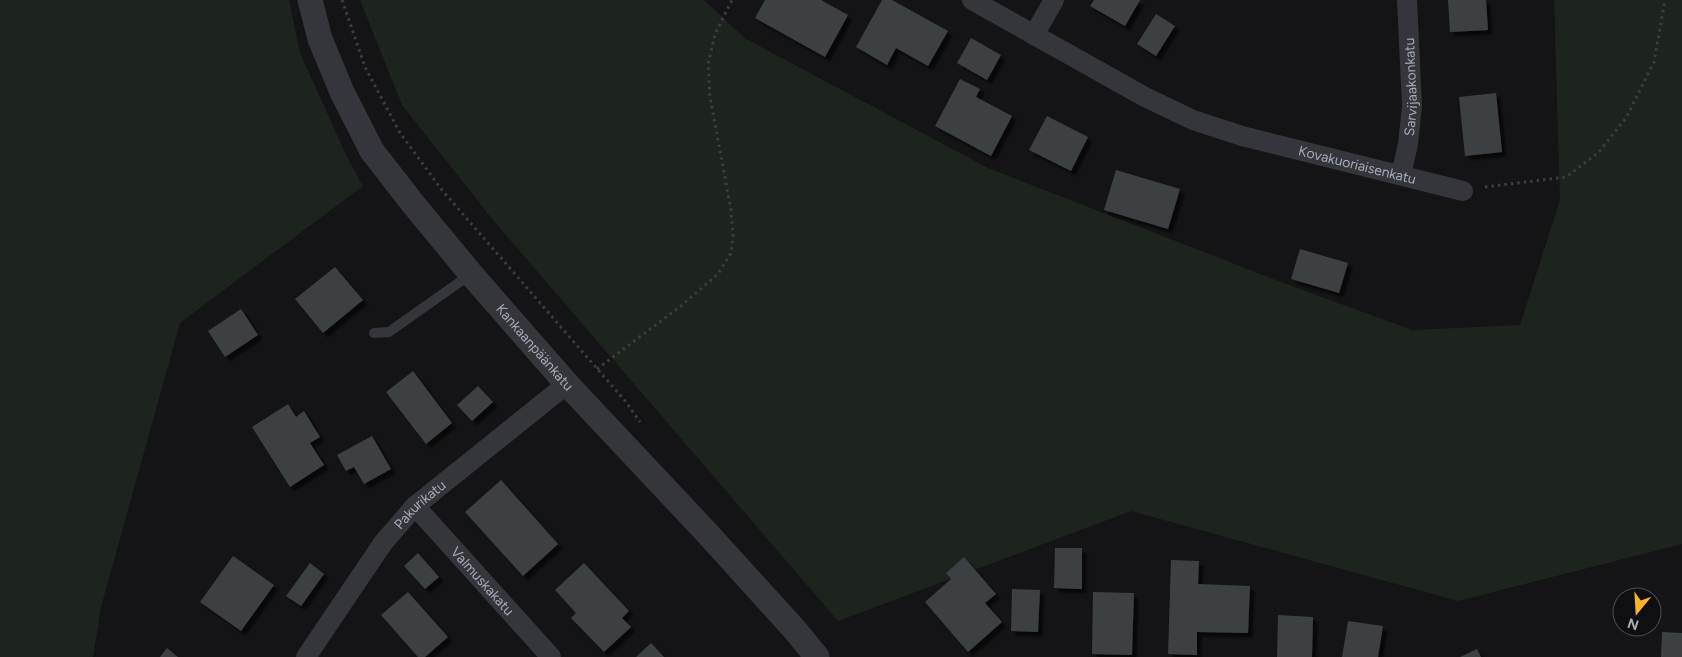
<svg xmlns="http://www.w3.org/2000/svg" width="1682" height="657" viewBox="0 0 1682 657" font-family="Figtree,sans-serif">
  <defs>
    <filter id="shadow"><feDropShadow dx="4.5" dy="4.5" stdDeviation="1" flood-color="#0009"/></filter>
  </defs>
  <rect width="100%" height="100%" fill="#141416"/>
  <g fill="#1c241d">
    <path d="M 0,0 L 289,0 L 300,53 L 348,159 L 363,186 L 180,323 L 101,607 L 93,657 L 0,657 Z"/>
    <path d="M 360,0 L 704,0 L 746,39 L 988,168 L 1281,282 L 1412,330 L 1520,325 L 1560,200 L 1554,0 L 1682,0 L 1682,544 L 1458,601 L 1131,511 L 838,621 L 493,220 L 402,105 Z"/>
  </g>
  <g fill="#3e3f43" filter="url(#shadow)">
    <path d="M 765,0 L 821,0 L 848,15 L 825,57 L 755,18 Z"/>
    <path d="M 882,0 L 892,0 L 948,31 L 928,66 L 896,48 L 887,65 L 856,47 Z"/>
    <path d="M 1094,0 L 1140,0 L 1125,26 L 1090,6 Z"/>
    <path d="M 1448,0 L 1486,0 L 1488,30 L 1450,32 Z"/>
    <path d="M 1156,14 L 1175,26 L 1156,56 L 1137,44 Z"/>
    <path d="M 971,38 L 1001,55 L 987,80 L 957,63 Z"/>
    <path d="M 960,79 L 980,89 L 976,97 L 1012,116 L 991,156 L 935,126 Z"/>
    <path d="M 1496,93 L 1502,152 L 1465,156 L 1459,97 Z"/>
    <path d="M 1047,116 L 1088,137 L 1071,171 L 1029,150 Z"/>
    <path d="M 1116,170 L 1180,189 L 1168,229 L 1104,210 Z"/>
    <path d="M 1300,249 L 1348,263 L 1339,293 L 1291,279 Z"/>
    <path d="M 335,267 L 363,300 L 323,333 L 295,299 Z"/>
    <path d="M 241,309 L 258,335 L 225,357 L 208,331 Z"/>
    <path d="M 413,371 L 452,423 L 426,444 L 386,392 Z"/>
    <path d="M 478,386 L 493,402 L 472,421 L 457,405 Z"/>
    <path d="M 288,404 L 296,417 L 304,411 L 320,437 L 310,443 L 324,465 L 290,487 L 252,427 Z"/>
    <path d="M 372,436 L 391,469 L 364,484 L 354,467 L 346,471 L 337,455 Z"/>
    <path d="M 501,480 L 558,544 L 523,576 L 465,512 Z"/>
    <path d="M 1055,548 L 1082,548 L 1082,589 L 1054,588 Z"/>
    <path d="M 418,553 L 439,577 L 425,589 L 404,566 Z"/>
    <path d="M 233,556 L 274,585 L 241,631 L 200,602 Z"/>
    <path d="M 964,557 L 996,594 L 985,603 L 1002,622 L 968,652 L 925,602 L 951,579 L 946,573 Z"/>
    <path d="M 1171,560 L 1199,561 L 1198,584 L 1250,586 L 1248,633 L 1197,632 L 1197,655 L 1168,654 Z"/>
    <path d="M 310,563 L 324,574 L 301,606 L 286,596 Z"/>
    <path d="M 584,563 L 629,611 L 622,618 L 631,627 L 604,652 L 571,618 L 576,613 L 555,590 Z"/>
    <path d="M 1012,589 L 1040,590 L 1038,632 L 1011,631 Z"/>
    <path d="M 408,592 L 448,637 L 425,657 L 418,657 L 381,615 Z"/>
    <path d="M 1093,592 L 1134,593 L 1132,655 L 1092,654 Z"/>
    <path d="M 1278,615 L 1313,617 L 1312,657 L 1277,657 Z"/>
    <path d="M 1348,621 L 1383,626 L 1378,657 L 1342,657 Z"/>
    <path d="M 1662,632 L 1682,633 L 1682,657 L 1661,657 Z"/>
    <path d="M 651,643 L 664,657 L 636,657 Z"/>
    <path d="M 167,648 L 178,657 L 160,657 Z"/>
    <path d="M 1477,649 L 1481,657 L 1460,657 Z"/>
  </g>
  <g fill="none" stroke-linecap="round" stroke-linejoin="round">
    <g stroke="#3b3d42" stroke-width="3" stroke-dasharray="2.5 4" stroke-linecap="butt">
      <path d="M 342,0 L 365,67 L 400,133 L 442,190 L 626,402 L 640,422"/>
      <path d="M 1485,187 L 1566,177 L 1598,153 L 1626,118 L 1654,62 L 1665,0"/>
      <path d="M 597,369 L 681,306 L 718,274 L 731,253 L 733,236 L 731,210 L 710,97 L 708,64 L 715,34 L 732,0"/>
    </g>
    <path stroke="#35363b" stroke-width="10" d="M 374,333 L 389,332 L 471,274"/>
    <g stroke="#35363b" stroke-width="20">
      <path id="s1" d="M 972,0 L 1145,97 L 1193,120 L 1242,136 L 1463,191"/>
      <path d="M 1034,35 L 1054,0"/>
      <path id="s2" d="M 1401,175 L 1408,144 L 1412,106 L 1407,0"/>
      <path id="s3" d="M 415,506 L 551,657"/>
      <path id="s4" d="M 306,657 L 383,543 L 415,506 L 567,384"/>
    </g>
    <path stroke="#35363b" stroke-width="25" id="s5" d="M 310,0 L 320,39 L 342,92 L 372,151 L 414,205 L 471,274 L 567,384 L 707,533 L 795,630 L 817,657"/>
  </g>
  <g text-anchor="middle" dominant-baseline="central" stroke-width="5" stroke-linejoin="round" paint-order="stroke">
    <g font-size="14" fill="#a5abb7" stroke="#0f0f11">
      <text stroke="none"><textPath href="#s2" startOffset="89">Sarvijaakonkatu</textPath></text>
      <text stroke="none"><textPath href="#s1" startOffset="422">Kovakuoriaisenkatu</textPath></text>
      <text stroke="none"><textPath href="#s5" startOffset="419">Kankaanpäänkatu</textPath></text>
      <text stroke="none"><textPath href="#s4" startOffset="191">Pakurikatu</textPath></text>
      <text stroke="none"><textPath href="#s3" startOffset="101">Valmuskakatu</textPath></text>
    </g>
  </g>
  <g transform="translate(1637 612) rotate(198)"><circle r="24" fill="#0f0f11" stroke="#4b4d53"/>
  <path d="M0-4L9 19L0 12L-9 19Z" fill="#fab428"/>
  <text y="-8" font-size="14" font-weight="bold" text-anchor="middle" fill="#a5abb7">N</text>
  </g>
</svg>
